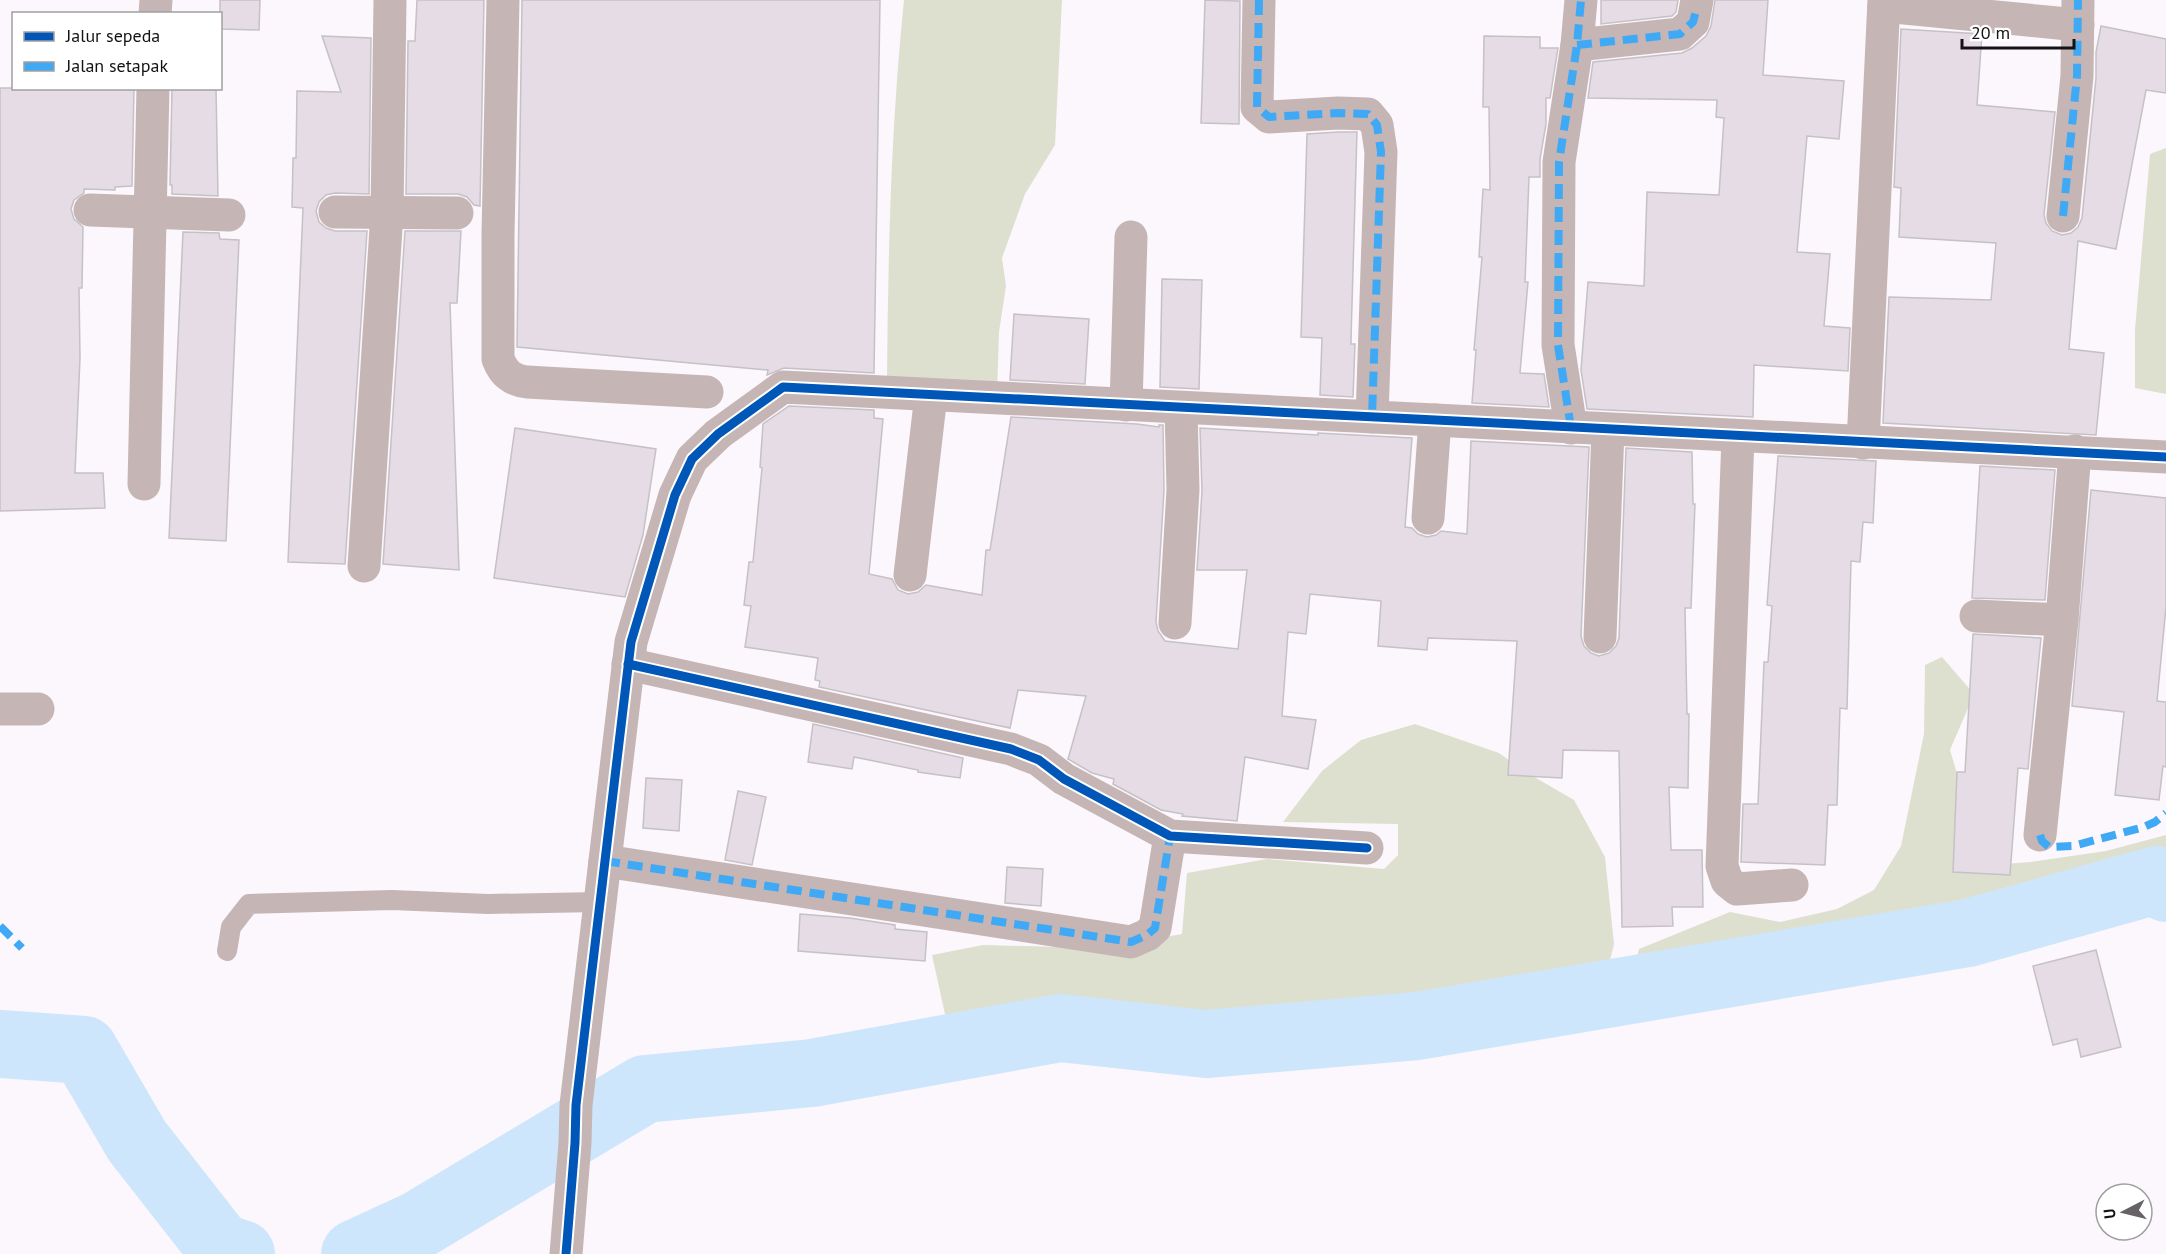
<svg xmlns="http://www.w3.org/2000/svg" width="2166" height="1254" viewBox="0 0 2166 1254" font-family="'PT Sans',sans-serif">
  <rect width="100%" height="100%" fill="#fcf7fc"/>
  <g fill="#dde0ce">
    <path d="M 904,0 L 1062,0 L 1055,145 L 1025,194 L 1002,258 L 1006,286 L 999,332 L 997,393 L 887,380 C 888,253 891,126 904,0 Z"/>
    <path d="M 2166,148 L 2166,394 L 2135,388 L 2135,330 L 2150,154 Z"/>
    <path d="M 1942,657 L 1974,694 L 1950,750 L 1969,814 L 1989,865 L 2031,862 L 2106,851 L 2166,835 L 2166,866 L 2068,889 L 1976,916 L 1633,973 L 1639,949 L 1730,912 L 1780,922 L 1837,909 L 1874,890 L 1901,846 L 1924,734 L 1925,665 Z"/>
    <path d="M 1415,724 L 1499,753 L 1524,771 L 1574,800 L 1605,857 L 1614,944 L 1607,972 L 1547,989 L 1322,1021 L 1221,1030 L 1079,1008 L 1019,1013 L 950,1037 L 932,955 L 983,945 L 1098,948 L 1182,934 L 1187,873 L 1267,859 L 1384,869 L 1398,855 L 1398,824 L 1283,822 L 1322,771 L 1361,740 Z"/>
  </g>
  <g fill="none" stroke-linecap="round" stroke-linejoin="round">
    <g stroke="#cee6fb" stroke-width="68">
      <path d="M 0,1044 L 84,1050 L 137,1141 L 220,1247 L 241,1254"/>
      <path d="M 355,1254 L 418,1225 L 645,1089 L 812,1073 L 1060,1028 L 1206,1044 L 1417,1026 L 1968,933 L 2157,880 L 2166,888"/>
    </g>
  </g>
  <g fill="#e5dce5" stroke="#c5c1c5" stroke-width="1.5">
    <path d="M 220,0 L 260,0 L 259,30 L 220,29 Z"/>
    <path d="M 417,0 L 484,0 L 480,206 L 474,205 L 467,197 L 458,194 L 406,194 L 408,41 L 415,41 Z"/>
    <path d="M 522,0 L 880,0 L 874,373 L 784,368 L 767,375 L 768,370 L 517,347 Z"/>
    <path d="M 1205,0 L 1240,1 L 1239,124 L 1201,123 Z"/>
    <path d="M 1601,0 L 1678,0 L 1676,12 L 1672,16 L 1601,24 Z"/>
    <path d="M 1715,0 L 1768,0 L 1763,75 L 1844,81 L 1839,139 L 1807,136 L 1797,252 L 1830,254 L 1824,326 L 1850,328 L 1848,371 L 1754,365 L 1753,417 L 1587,409 L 1581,370 L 1588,282 L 1644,286 L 1647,192 L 1719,195 L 1724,118 L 1716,117 L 1717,100 L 1588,98 L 1593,62 L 1682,53 L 1692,48 L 1706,36 L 1711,26 Z"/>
    <path d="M 2101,26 L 2166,39 L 2166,93 L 2146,90 L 2116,249 L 2078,241 L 2069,349 L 2104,353 L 2096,435 L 1883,423 L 1889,297 L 1991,300 L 1996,243 L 1899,237 L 1901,188 L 1894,187 L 1901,29 L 1982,34 L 1977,105 L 2055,112 L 2044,215 L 2046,223 L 2052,231 L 2062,235 L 2071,233 L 2078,227 L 2082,218 L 2096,78 L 2096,52 Z"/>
    <path d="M 322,36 L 371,38 L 369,194 L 335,193 L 326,195 L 319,202 L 316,211 L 319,222 L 326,228 L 335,231 L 367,231 L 345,564 L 288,562 L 303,208 L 292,207 L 293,158 L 296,158 L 297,91 L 341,92 Z"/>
    <path d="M 1484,36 L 1540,37 L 1540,48 L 1558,48 L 1550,98 L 1546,98 L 1546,124 L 1540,159 L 1540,177 L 1529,177 L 1525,282 L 1528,282 L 1520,373 L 1544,374 L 1549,407 L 1472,403 L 1476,350 L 1474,350 L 1482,257 L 1479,257 L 1483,189 L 1490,190 L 1489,107 L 1483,107 Z"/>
    <path d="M 0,88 L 134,88 L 132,186 L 115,187 L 115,190 L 84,189 L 84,193 L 74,200 L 71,209 L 74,219 L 83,227 L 82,288 L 79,288 L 80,358 L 75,473 L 103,473 L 105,508 L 0,511 Z"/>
    <path d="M 172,88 L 216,88 L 218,196 L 172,194 L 172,185 L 170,185 Z"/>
    <path d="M 1338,132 L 1357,132 L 1351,339 L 1351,344 L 1355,344 L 1353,397 L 1320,395 L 1322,338 L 1301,337 L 1307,134 Z"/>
    <path d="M 405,231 L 461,231 L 457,303 L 450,303 L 459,570 L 383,564 Z"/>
    <path d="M 183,232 L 219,233 L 220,239 L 239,240 L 226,541 L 169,538 Z"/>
    <path d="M 1162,279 L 1202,280 L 1199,389 L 1160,387 Z"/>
    <path d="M 1014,314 L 1089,319 L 1085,384 L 1010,380 Z"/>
    <path d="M 789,406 L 874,410 L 874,418 L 883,419 L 869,574 L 892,579 L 898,590 L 908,594 L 918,592 L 926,585 L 982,595 L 986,550 L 990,550 L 1011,417 L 1137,424 L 1159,427 L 1159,425 L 1163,425 L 1164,490 L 1156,622 L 1158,631 L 1165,641 L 1238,649 L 1247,570 L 1197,570 L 1202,491 L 1200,428 L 1318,435 L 1318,433 L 1412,438 L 1405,527 L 1412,528 L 1418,534 L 1427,537 L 1436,535 L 1441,531 L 1467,534 L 1471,441 L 1589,447 L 1581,636 L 1584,646 L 1591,653 L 1599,656 L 1609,653 L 1616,646 L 1619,638 L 1626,448 L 1692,452 L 1693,504 L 1695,504 L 1691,608 L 1685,608 L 1687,714 L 1689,714 L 1688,788 L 1669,787 L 1671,850 L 1702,850 L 1703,907 L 1672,907 L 1673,926 L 1622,927 L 1619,751 L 1563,750 L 1562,778 L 1508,775 L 1517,641 L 1428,638 L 1427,650 L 1378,646 L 1381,601 L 1310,594 L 1306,634 L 1288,632 L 1282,716 L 1316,720 L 1308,769 L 1245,757 L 1237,821 L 1182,816 L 1183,814 L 1161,810 L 1113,784 L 1114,779 L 1092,773 L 1068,759 L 1086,696 L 1018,690 L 1010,728 L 819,687 L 820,681 L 815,680 L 818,658 L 745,647 L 751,606 L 744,605 L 749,562 L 753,562 L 762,468 L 760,467 L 763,424 Z"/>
    <path d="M 515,428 L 656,449 L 643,535 L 625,597 L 494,578 Z"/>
    <path d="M 1778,456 L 1876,461 L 1873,523 L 1863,522 L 1860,562 L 1851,561 L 1847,709 L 1840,708 L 1837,805 L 1828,805 L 1825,865 L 1741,862 L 1743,804 L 1758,804 L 1764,662 L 1768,662 L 1772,606 L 1767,605 Z"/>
    <path d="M 1980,466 L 2055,470 L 2045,600 L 1972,598 Z"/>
    <path d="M 2091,490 L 2166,498 L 2166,607 L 2157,701 L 2166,702 L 2166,767 L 2163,766 L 2159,800 L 2115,795 L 2124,712 L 2072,706 Z"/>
    <path d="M 1973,634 L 2041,638 L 2028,769 L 2018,768 L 2010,875 L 1953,872 L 1957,772 L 1965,772 Z"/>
    <path d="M 813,724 L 963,758 L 960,778 L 918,772 L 918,770 L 854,757 L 852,769 L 808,762 Z"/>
    <path d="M 646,778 L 682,780 L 679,831 L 643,828 Z"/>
    <path d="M 738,791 L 766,797 L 752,865 L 725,860 Z"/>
    <path d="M 1007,867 L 1043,869 L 1041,906 L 1005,903 Z"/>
    <path d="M 800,914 L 850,918 L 895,925 L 895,929 L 927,932 L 925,961 L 798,951 Z"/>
    <path d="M 2096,950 L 2121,1047 L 2081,1057 L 2077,1039 L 2053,1045 L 2033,966 Z"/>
  </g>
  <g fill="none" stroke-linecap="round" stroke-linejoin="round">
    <path stroke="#c5b6b5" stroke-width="20" d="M 227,951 L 231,927 L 249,904 L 392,900 L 488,904 L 599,902"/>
    <g stroke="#c5b6b5" stroke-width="33">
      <path d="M 503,0 L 498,234 L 498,359 C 504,374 512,380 527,382 L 707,392"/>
      <path d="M 1259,0 L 1257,107 L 1269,117 L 1338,113 L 1368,114 L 1377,125 L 1381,152 L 1372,417"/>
      <path d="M 1884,6 L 2078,25"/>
      <path d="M 155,14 L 156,0"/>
      <path d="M 1577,45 L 1680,34 L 1693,22 L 1697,0"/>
      <path d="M 90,210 L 229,215"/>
      <path d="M 335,212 L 457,213"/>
      <path d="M 2063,216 L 2077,76 L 2078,0"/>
      <path d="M 1126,405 L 1131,237"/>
      <path d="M 1571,428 L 1558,345 L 1559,162 L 1577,45 L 1581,0"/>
      <path d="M 1738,437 L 1722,866 L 1727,881 L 1737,889 L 1792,885"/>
      <path d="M 1863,443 L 1884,0"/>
      <path d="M 144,484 L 153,88"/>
      <path d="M 1428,518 L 1435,420"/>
      <path d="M 364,566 L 387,213 L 390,0"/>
      <path d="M 910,575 L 931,395"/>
      <path d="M 1976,616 L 2062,620"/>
      <path d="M 1175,623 L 1183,490 L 1181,408"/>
      <path d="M 1600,637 L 1608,430"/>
      <path d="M 628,664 L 1011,749 L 1039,760 L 1064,779 L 1170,836 L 1367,848"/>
      <path d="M 0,709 L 38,709"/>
      <path d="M 2040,835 L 2062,620 L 2075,451"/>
      <path d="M 605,861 L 1131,942 L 1147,935 L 1155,928 L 1170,836"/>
      <path d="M 566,1254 L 575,1143 L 576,1105 L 631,642 L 675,495 L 692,459 L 718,434 L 783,387 L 2166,457"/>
    </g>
    <g stroke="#3fa9f5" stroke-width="8" stroke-dasharray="15 8" stroke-linecap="butt">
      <path d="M 1259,0 L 1257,107 L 1269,117 L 1338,113 L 1368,114 L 1377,125 L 1381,152 L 1372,417"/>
      <path d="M 1577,45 L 1680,34 L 1693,22 L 1696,11"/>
      <path d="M 2063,216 L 2077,76 L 2078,0"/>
      <path d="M 1571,428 L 1558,345 L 1559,162 L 1577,45 L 1581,0"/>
      <path d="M 2040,835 L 2042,841 L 2049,847 L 2073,846 L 2144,827 L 2155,822 L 2166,813"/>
      <path d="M 605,861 L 1131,942 L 1147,935 L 1155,928 L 1170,836"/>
      <path d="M 0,926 L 22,948"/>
    </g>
    <g stroke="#fff" stroke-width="13">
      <g id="cycleway">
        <path d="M 628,664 L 1011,749 L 1039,760 L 1064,779 L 1170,836 L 1367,848"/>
        <path d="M 566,1254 L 575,1143 L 576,1105 L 631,642 L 675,495 L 692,459 L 718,434 L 783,387 L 2166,457"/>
      </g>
    </g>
    <use href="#cycleway" stroke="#0057b8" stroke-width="9"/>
  </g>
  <rect x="12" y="12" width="210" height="78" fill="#ffffff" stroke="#a1a0a1" stroke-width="1.5"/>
  <rect x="24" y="32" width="30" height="9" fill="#0057b8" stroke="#a1a0a1" stroke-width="1.5"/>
  <text x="66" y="42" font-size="18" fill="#151215">Jalur sepeda</text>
  <rect x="24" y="62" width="30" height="9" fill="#3fa9f5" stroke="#a1a0a1" stroke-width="1.5"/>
  <text x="66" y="72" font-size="18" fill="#151215">Jalan setapak</text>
  <g transform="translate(2124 1212) rotate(263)"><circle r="28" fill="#ffffff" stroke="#a1a0a1" stroke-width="1.5"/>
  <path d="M0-4.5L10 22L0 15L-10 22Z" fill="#666266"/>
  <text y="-9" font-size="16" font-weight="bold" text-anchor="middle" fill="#151215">U</text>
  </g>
  <path d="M1962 39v9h112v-9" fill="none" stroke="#151215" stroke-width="3"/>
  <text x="1971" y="39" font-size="18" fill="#151215" stroke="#ffffff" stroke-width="4.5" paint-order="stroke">20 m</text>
</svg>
